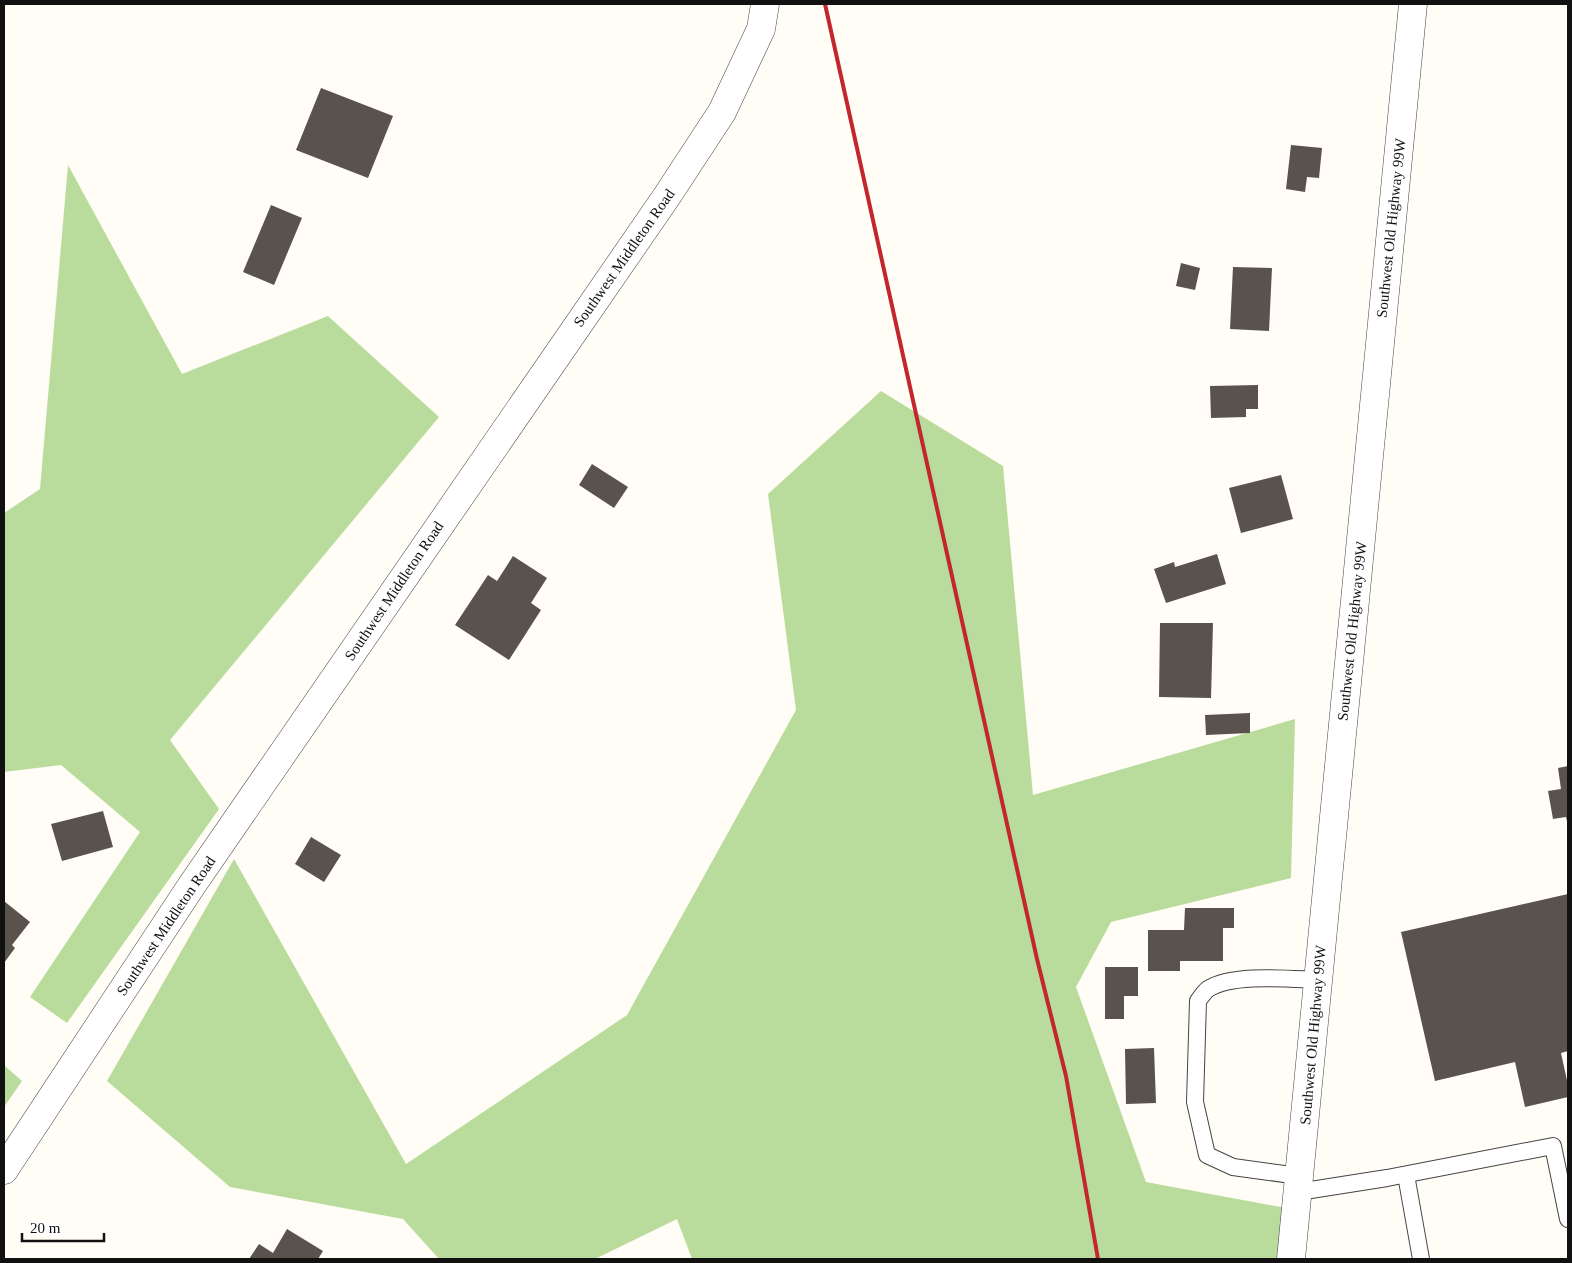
<svg xmlns="http://www.w3.org/2000/svg" width="1572" height="1263" viewBox="0 0 1572 1263" font-family="'Times New Roman',serif">
  <rect width="100%" height="100%" fill="#fffdf5"/>
  <g fill="#b9dc9c">
    <path d="M 68,165 L 182,374 L 328,316 L 439,417 L 170,740 L 219,809 L 67,1023 L 30,997 L 140,832 L 61,765 L 4,772 L 4,513 L 40,489 Z"/>
    <path d="M 881,391 L 1003,466 L 1033,795 L 1295,719 L 1291,878 L 1111,922 L 1076,987 L 1146,1182 L 1286,1208 L 1282,1259 L 692,1259 L 677,1219 L 595,1259 L 439,1259 L 403,1219 L 230,1187 L 107,1081 L 234,859 L 406,1164 L 627,1015 L 796,710 L 768,494 Z"/>
    <path d="M 4,1065 L 22,1081 L 4,1107 Z"/>
  </g>
  <g fill="#5a524d">
    <path d="M 321,88 L 393,116 L 368,178 L 296,150 Z"/>
    <path d="M 1291,145 L 1322,148 L 1319,178 L 1307,177 L 1305,192 L 1286,189 Z"/>
    <path d="M 271,205 L 302,218 L 274,285 L 243,272 Z"/>
    <path d="M 1181,263 L 1200,268 L 1195,290 L 1176,286 Z"/>
    <path d="M 1233,267 L 1272,268 L 1269,331 L 1230,329 Z"/>
    <path d="M 1258,385 L 1258,409 L 1246,409 L 1246,417 L 1211,418 L 1210,386 Z"/>
    <path d="M 592,464 L 628,487 L 614,508 L 579,485 Z"/>
    <path d="M 1281,475 L 1293,519 L 1241,533 L 1229,488 Z"/>
    <path d="M 1217,554 L 1226,584 L 1166,603 L 1154,569 L 1174,562 L 1175,567 Z"/>
    <path d="M 513,556 L 547,578 L 531,603 L 541,610 L 509,660 L 455,625 L 488,575 L 497,581 Z"/>
    <path d="M 1160,623 L 1213,623 L 1211,698 L 1159,697 Z"/>
    <path d="M 1250,713 L 1250,733 L 1206,735 L 1205,715 Z"/>
    <path d="M 1568,766 L 1568,821 L 1567,821 L 1566,817 L 1553,819 L 1548,791 L 1561,789 L 1558,768 Z"/>
    <path d="M 103,811 L 113,847 L 62,861 L 51,824 Z"/>
    <path d="M 311,837 L 341,855 L 324,882 L 295,864 Z"/>
    <path d="M 1568,894 L 1568,1051 L 1561,1053 L 1568,1085 L 1568,1097 L 1525,1107 L 1515,1062 L 1435,1081 L 1401,932 Z"/>
    <path d="M 4,901 L 30,922 L 12,945 L 15,948 L 4,963 Z"/>
    <path d="M 1185,908 L 1234,908 L 1234,928 L 1223,928 L 1223,961 L 1180,961 L 1180,971 L 1148,971 L 1148,930 L 1184,930 Z"/>
    <path d="M 1105,967 L 1138,967 L 1138,996 L 1124,996 L 1124,1019 L 1105,1019 Z"/>
    <path d="M 1154,1048 L 1156,1103 L 1126,1104 L 1125,1049 Z"/>
    <path d="M 287,1229 L 323,1251 L 318,1259 L 249,1259 L 259,1244 L 273,1253 Z"/>
  </g>
  <g fill="none" stroke-linecap="round" stroke-linejoin="round">
    <g stroke="#444" stroke-width="18">
      <g id="lane">
        <path d="M 1406,1175 L 1421,1259"/>
        <path d="M 1299,1176 L 1233,1167 L 1207,1155 L 1195,1102 L 1198,1001 C 1201,997 1204,992 1208,989 C 1232,973 1290,979 1318,980"/>
        <path d="M 1298,1192 L 1387,1178 L 1553,1146 L 1568,1219"/>
      </g>
    </g>
    <g stroke="#444" stroke-width="29">
      <g id="street">
        <path d="M 4,1170 L 192,885 L 667,196 L 722,112 L 761,29 L 765,4"/>
        <path d="M 1291,1259 L 1413,4"/>
      </g>
    </g>
    <use href="#lane" stroke="#fff" stroke-width="16"/>
    <use href="#street" stroke="#fff" stroke-width="28"/>
    <path stroke="#c4262e" stroke-width="4" d="M 825,4 L 1037,959 L 1066,1076 L 1098,1259"/>
  </g>
  <g text-anchor="middle" dominant-baseline="central" stroke-width="5" stroke-linejoin="round" paint-order="stroke">
    <g font-size="15" fill="#111" stroke="#fff">
      <text transform="translate(1391 228) rotate(-84)">Southwest Old Highway 99W</text>
      <text transform="translate(624 258) rotate(-55)">Southwest Middleton Road</text>
      <text transform="translate(394 591) rotate(-56)">Southwest Middleton Road</text>
      <text transform="translate(1352 631) rotate(-84)">Southwest Old Highway 99W</text>
      <text transform="translate(166 926) rotate(-56)">Southwest Middleton Road</text>
      <text transform="translate(1313 1035) rotate(-85)">Southwest Old Highway 99W</text>
    </g>
  </g>
  <rect width="1572" height="1263" fill="none" stroke="#111111" stroke-width="10"/>
  <path d="M22 1233v8h82v-8" fill="none" stroke="#111111" stroke-width="2.5"/>
  <text x="30" y="1233" font-size="15" fill="#111111" stroke="#ffffff" stroke-width="4" paint-order="stroke">20 m</text>
</svg>
